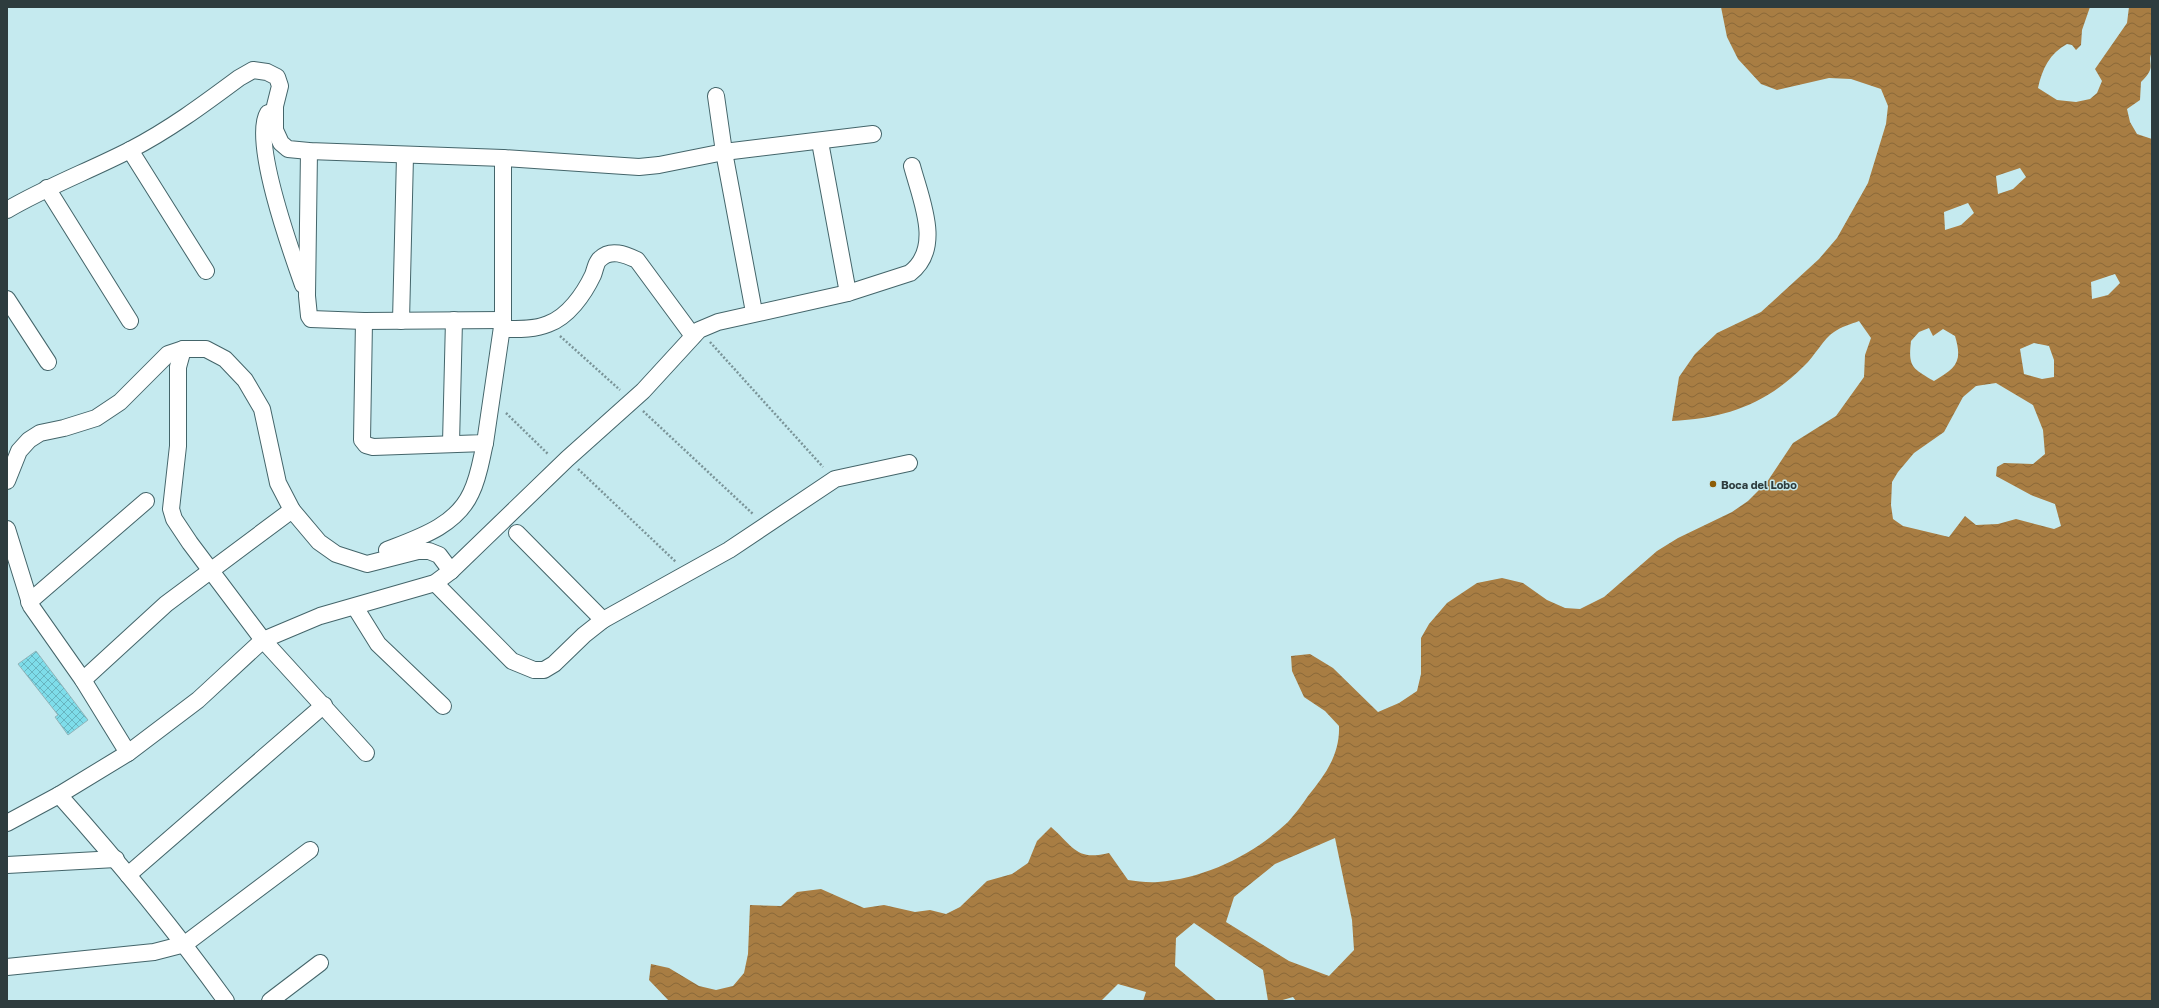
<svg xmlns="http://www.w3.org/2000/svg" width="2159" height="1008" viewBox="0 0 2159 1008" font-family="'Golos Text',sans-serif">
  <defs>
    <pattern id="water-waves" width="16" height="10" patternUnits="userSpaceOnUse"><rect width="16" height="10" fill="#a87d43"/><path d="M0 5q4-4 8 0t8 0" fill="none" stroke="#896839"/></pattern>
    <pattern id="building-cross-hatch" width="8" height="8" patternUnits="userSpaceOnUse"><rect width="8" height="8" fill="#7eddea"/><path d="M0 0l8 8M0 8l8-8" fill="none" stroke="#68b4bf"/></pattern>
  </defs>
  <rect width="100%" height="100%" fill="#c5eaef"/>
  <path fill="url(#water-waves)" fill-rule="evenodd" d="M 1721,7 L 2090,7 L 2082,30 L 2081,45 L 2076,50 L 2072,45 L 2067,44 C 2050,53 2042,69 2038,88 L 2057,100 L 2076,102 L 2090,99 L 2097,93 L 2102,81 L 2095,69 L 2127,23 L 2129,7 L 2152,7 L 2152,52 C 2146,64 2158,66 2141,82 L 2140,100 L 2127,109 L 2130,122 L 2137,134 L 2152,139 L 2152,1001 L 1296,1001 L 1293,997 L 1279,1001 L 1268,1001 L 1263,970 L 1194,923 L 1176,938 L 1175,966 L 1217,1001 L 1143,1001 L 1146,992 L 1118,984 L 1101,1001 L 669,1001 L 649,980 L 651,964 L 669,968 L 699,986 L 716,990 L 733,986 L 744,973 L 748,954 L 750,905 L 781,906 L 797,892 L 821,889 L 864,908 L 884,905 L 915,912 L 930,910 L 946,914 L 960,907 L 987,881 L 1012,874 L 1028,863 L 1037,841 L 1051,827 C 1074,847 1076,861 1109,853 L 1128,880 C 1137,881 1148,883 1158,882 C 1206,878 1253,855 1288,822 C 1295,814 1302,805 1308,796 C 1326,774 1340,754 1339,726 L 1325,711 L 1304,697 L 1292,671 L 1291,656 L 1310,654 L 1333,668 L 1378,712 L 1399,703 L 1417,691 L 1421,674 L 1421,638 L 1429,624 L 1447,603 L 1477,583 L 1502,578 L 1523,583 L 1547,600 L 1565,608 L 1580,609 L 1604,597 L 1657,551 L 1678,538 L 1732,512 L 1748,501 L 1767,482 L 1793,443 L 1836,416 L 1864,377 L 1865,355 L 1871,338 L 1859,321 C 1851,324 1841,327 1834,332 C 1824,338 1814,357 1804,366 C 1765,405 1726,418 1672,421 L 1679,377 L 1695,354 L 1717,333 L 1761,312 L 1819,259 L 1837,238 L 1868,183 L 1886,124 L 1888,106 L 1881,89 L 1851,79 L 1829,78 L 1777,90 L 1761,84 L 1738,59 L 1727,37 ZM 2020,168 L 2026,177 L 2013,189 L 1998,194 L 1996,176 ZM 1968,203 L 1974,213 L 1961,225 L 1945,230 L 1944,212 ZM 2115,274 L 2120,283 L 2108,295 L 2092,299 L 2091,282 ZM 1929,328 L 1933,336 L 1943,329 L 1955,336 C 1963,362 1956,368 1934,381 C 1912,368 1908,367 1911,341 L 1919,332 ZM 2034,343 L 2049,346 L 2054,360 L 2054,377 L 2042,379 L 2024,374 L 2020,349 ZM 1996,383 L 2033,405 L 2043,430 L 2045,454 L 2033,464 L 2004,463 L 1997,467 L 1996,476 L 2031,495 L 2055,504 L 2061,526 L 2054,529 L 2016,519 L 1998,524 L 1976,525 L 1965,516 L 1949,537 L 1903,526 L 1893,519 L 1891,505 L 1892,482 L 1898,472 L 1914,453 L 1944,432 L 1963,397 L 1976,386 ZM 1335,838 L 1352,920 L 1354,950 L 1329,976 L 1289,961 L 1226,922 L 1234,897 L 1275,864 Z"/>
  <path fill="url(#building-cross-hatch)" stroke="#91b4b9" d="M 36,651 L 88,720 L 68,735 L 55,717 L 58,715 L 18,664 Z"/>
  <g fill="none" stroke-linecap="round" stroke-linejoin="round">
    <g stroke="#44656a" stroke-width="18">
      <g id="street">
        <path d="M 716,96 L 724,152 L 754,312"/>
        <path d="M 268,113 C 251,140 292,254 303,285"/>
        <path d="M 820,142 L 848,293"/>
        <path d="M 130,150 L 206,271"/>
        <path d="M 309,151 L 307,296 L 309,316 L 311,319 L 364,321 L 503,320"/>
        <path d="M 47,188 L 130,321"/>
        <path d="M 7,210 C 46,187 89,171 130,150 C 169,130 204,104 239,78 L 253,70 L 267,72 L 277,77 L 280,86 L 275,106 L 275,130 L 281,143 L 288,149 L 309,151 L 503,158 L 639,167 L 659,165 L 724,152 L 873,134"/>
        <path d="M 7,299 L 48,362"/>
        <path d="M 364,321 L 362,440 L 366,445 L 373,447 L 485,443 L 503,320 L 503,158"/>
        <path d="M 401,321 L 405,156"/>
        <path d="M 502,329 C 516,329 534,330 548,324 C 568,317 584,294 593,275 C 595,270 596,262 600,259 C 611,248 626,255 637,260 L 693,336"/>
        <path d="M 183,349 L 178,367 L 178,446 L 171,509 L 174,519 L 190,543 L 263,640 L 366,753"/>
        <path d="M 451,443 L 454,320"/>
        <path d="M 7,481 L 19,451 L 29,440 L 40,433 L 64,428 L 96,418 L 120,402 L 168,354 L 183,349 L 206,349 L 225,359 L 245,380 L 262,409 L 278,483 L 292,510 L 319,542 L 336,554 L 367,564 L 418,551 L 429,551 L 439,555 L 451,571"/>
        <path d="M 7,529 L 31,606 L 83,680 L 128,753"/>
        <path d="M 517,533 L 603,620"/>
        <path d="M 387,550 C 418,538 456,526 471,493 C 479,477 481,460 485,443"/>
        <path d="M 435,583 L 512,661 L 534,670 L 544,670 L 554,664 L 584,635 L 603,620 L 729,550 L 835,479 L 909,463"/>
        <path d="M 29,602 L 146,501"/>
        <path d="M 355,607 L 378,644 L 443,706"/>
        <path d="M 83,680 L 166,604 L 292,510"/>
        <path d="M 59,795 C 118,861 174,929 226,1001"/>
        <path d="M 7,823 L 59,795 L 128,753 L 198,700 L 263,640 L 320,616 L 435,583 L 451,571 L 567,459 L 643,391 L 699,330 L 718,322 L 848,293 L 910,273 C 943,248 921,200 912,166"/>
        <path d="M 7,865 L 116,859"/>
        <path d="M 128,875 L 324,705"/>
        <path d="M 7,967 L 154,952 L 185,944 L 310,850"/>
        <path d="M 270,1001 L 320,963"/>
      </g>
    </g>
    <g stroke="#7a9498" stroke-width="2.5" stroke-dasharray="2 2" stroke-linecap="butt">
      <path d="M 560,336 L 620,390"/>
      <path d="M 710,342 L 823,467"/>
      <path d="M 643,411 L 753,514"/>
      <path d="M 506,413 L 548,454"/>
      <path d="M 578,469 L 676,562"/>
    </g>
    <use href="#street" stroke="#fff" stroke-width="16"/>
  </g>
  <circle fill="#8d5d06" stroke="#c5eaef" stroke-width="1.5" cx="1713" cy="484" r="4"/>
  <g text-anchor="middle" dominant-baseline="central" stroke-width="3" stroke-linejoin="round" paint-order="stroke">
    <g font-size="11" font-weight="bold" fill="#2e3c3e" stroke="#c5eaef" text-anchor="start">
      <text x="1721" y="484">Boca del Lobo</text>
    </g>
  </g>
  <rect width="2159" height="1008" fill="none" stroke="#2e3c3e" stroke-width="16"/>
</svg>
